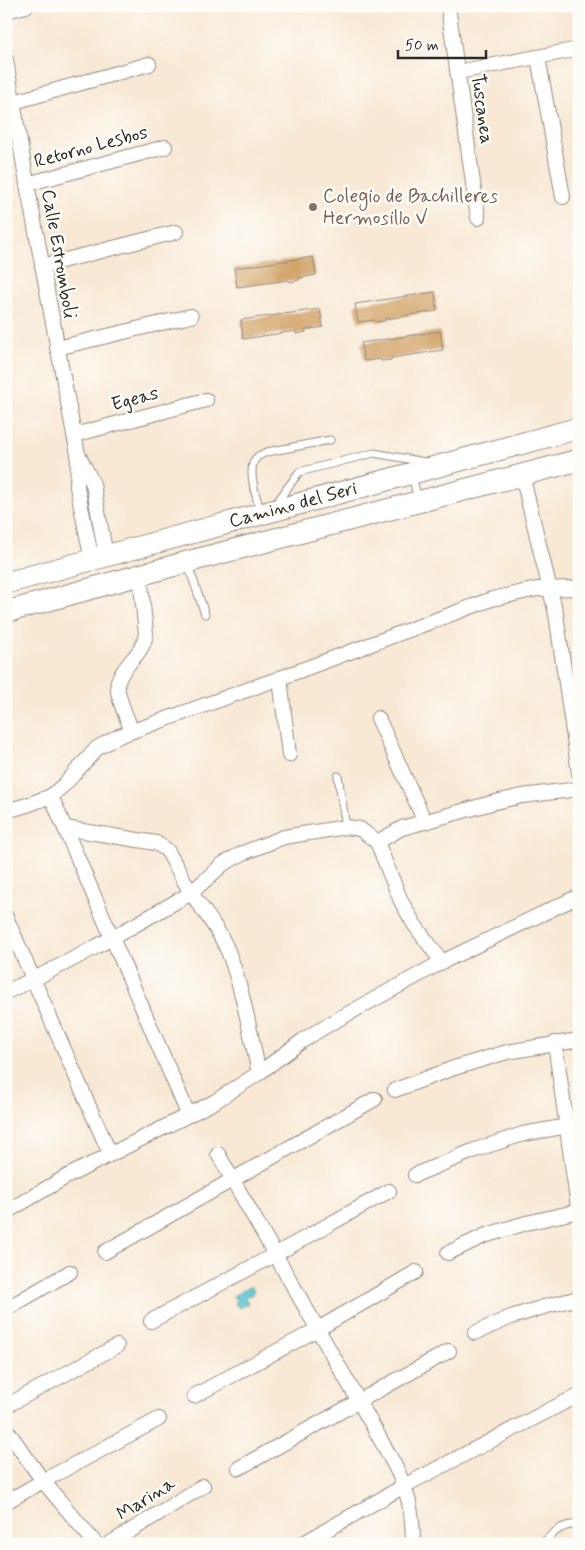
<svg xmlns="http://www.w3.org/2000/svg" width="585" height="1550" viewBox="0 0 585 1550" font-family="Mynerve,sans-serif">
  <rect width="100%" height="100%" fill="#fdfcf7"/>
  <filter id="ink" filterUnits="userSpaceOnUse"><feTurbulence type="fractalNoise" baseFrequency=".02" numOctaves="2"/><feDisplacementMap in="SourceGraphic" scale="10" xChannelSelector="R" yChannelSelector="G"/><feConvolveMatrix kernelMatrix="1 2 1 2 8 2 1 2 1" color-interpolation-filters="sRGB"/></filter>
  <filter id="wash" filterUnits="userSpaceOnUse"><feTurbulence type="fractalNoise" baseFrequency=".0096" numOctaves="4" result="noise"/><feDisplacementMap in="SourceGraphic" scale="20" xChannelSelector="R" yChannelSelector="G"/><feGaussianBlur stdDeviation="1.12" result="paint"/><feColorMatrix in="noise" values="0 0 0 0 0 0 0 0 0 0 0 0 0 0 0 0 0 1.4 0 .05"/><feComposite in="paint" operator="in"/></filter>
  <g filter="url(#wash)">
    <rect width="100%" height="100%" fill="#f8e8d4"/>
    <path fill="#5bc7d4" stroke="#437980" d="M 251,1286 L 254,1292 L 252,1294 L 245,1297 L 248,1303 L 239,1308 L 235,1303 L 237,1302 L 233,1296 Z"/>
    <g id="blocks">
      <g fill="#cf9d5d">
        <path d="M 313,257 L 316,275 L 299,278 L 299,280 L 290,282 L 289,280 L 237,287 L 234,268 Z"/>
        <path d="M 435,292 L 437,311 L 385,319 L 385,321 L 376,322 L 375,320 L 358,322 L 355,304 Z"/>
        <path d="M 320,309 L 323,327 L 305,330 L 306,332 L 296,334 L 296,331 L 243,339 L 241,320 Z"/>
        <path d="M 440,331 L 443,350 L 391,358 L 391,360 L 381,361 L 381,359 L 364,361 L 361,343 Z"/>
      </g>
    </g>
  </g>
  <g filter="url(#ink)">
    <use href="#blocks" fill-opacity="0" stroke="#928a80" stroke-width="1"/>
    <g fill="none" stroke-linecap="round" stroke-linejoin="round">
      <g stroke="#928a80" stroke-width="9">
        <g id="lane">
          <path d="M 412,476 L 418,499"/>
          <path d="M 275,505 L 299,472 L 374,453 L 425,462"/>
          <path d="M 260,511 C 257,498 248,474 254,461 C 256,456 262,454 267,452 L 330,440"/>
          <path d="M 188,565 L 205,614"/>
          <path d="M 338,776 L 346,827"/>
          <path d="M 542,1544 C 553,1533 562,1523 579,1525"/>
        </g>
      </g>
      <g stroke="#928a80" stroke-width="16">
        <g id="street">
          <path d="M 448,6 L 478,218"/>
          <path d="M 6,11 L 26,6"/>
          <path d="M 538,57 L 563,197"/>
          <path d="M 6,60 L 27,184 L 74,435 L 78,454 L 93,484 L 106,556"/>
          <path d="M 458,72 L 579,49"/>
          <path d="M 14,102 L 149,64"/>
          <path d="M 27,184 L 165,147"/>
          <path d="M 42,266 L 176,232"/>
          <path d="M 57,348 L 191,316"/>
          <path d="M 74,435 L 206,400"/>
          <path d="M 78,457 L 77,487 L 92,560"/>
          <path d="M 522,475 L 556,614 L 579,773"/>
          <path d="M 280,678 L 289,755"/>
          <path d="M 378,718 L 425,822"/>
          <path d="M 132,731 C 127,718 115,694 118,681 C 121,673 126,667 131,661 C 139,652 144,646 146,634 L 140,575"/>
          <path d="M 51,796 L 188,1114"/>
          <path d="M 6,811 L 27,805 L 51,796 L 65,784 L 97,748 L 119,736 L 280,678 L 492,599 L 537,589 L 579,588"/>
          <path d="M 6,917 L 110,1154"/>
          <path d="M 442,962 L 414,924 L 401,901 L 377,842 L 402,828 L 495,802 L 522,796 L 579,789"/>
          <path d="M 6,992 C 70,963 130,928 191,893 L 167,850 L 156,843 L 65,828"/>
          <path d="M 555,1043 L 579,1214"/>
          <path d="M 259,1073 C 250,1032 243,990 228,951 C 219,930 204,911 191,893 L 223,864 L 243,853 L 284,837 L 346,827 L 360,829 L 377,842"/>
          <path d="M 395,1090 L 454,1068 L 507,1052 L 579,1040"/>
          <path d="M 218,1154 L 378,1435 C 388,1454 400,1472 406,1492 C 412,1509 413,1526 413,1544"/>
          <path d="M 415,1175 L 475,1150 L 523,1134 L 579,1124"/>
          <path d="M 6,1212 L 66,1177 L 214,1102 L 259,1073 L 302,1041 L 324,1027 L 442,962 L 579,896"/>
          <path d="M 105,1252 L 375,1099"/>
          <path d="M 448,1253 L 484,1236 L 526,1223 L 579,1211"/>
          <path d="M 6,1309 L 70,1272"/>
          <path d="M 151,1321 L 276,1254 L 389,1191"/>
          <path d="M 475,1333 L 511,1317 L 547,1306 L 579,1298"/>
          <path d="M 194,1396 L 318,1329 L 416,1272"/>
          <path d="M 6,1406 L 117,1346"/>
          <path d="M 6,1429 L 43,1481 L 96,1544"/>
          <path d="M 239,1468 L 449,1351"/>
          <path d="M 6,1502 L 43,1481 L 159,1419"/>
          <path d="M 109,1544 L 203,1486"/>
          <path d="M 302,1544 L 404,1486 L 563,1403 L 579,1396"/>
        </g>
      </g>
      <g stroke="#928a80" stroke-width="23">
        <g id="primary">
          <path d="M 6,583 L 579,428"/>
          <path d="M 6,612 L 187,562 L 579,460"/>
        </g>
      </g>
      <use href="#lane" stroke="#fff" stroke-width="7"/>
      <use href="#street" stroke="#fff" stroke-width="14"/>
      <use href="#primary" stroke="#fff" stroke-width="21"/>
    </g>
  </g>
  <circle fill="#8d6e63" stroke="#fdfcf7" stroke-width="2" cx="313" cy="207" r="5"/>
  <g text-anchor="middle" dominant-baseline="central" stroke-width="5" stroke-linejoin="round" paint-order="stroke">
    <g font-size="19" fill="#2b2b2b" stroke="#fdfcf7">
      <text transform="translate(482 109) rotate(82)">Tuscanea</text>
      <text transform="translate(91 147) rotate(-15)">Retorno Lesbos</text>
      <text transform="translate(59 254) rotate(80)">Calle Estromboli</text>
      <text transform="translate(135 399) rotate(-15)">Egeas</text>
      <text transform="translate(293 505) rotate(-15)">Camino del Seri</text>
      <text transform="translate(146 1499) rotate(-32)">Marina</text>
    </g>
    <g font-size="19" fill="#785e54" stroke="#fdfcf7" text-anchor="start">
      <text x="323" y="196">Colegio de Bachilleres<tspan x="323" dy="22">Hermosillo V</tspan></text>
    </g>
  </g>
  <rect width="585" height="1550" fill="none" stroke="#fdfcf7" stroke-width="25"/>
  <path d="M398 50v8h88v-8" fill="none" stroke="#2b2b2b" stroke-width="2.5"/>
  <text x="405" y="50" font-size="15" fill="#2b2b2b" stroke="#fdfcf7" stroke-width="4" paint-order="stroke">50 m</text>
</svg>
